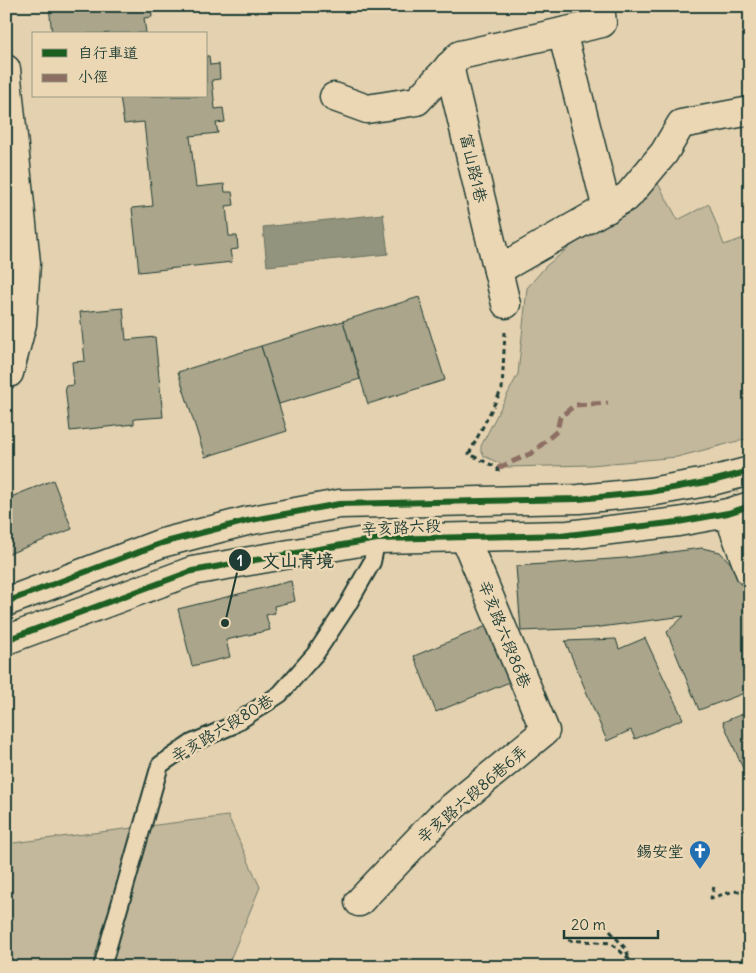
<svg xmlns="http://www.w3.org/2000/svg" width="756" height="973" viewBox="0 0 756 973" font-family="Delius,'LXGW WenKai TC',sans-serif">
  <rect width="100%" height="100%" fill="#e4d1b0"/>
  <filter id="ink" filterUnits="userSpaceOnUse"><feTurbulence type="fractalNoise" baseFrequency=".02" numOctaves="2"/><feDisplacementMap in="SourceGraphic" scale="10" xChannelSelector="R" yChannelSelector="G"/><feConvolveMatrix kernelMatrix="1 2 1 2 8 2 1 2 1" color-interpolation-filters="sRGB"/></filter>
  <g filter="url(#ink)">
    <g fill="#c3b89c" stroke="#717a68">
      <path d="M 655,178 L 678,220 L 709,204 L 724,245 L 750,236 L 750,438 L 677,457 L 591,465 L 507,467 L 484,456 L 481,451 L 481,446 L 518,374 L 527,288 L 546,266 L 576,242 L 629,210 Z"/>
      <path d="M 228,816 L 260,887 L 227,967 L 6,967 L 6,840 L 13,843 Z"/>
    </g>
    <path fill="#93947d" stroke="#657160" d="M 383,214 L 388,254 L 267,266 L 263,227 Z"/>
    <g fill="#aaa58b" stroke="#1f3d34">
      <path d="M 49,6 L 151,6 L 152,17 L 144,18 L 146,33 L 52,34 Z"/>
      <path d="M 206,56 L 209,56 L 210,65 L 219,64 L 220,79 L 212,80 L 215,109 L 223,108 L 225,122 L 216,123 L 218,133 L 190,136 L 196,187 L 224,184 L 225,192 L 232,192 L 234,205 L 226,206 L 229,236 L 237,236 L 238,249 L 230,250 L 232,262 L 139,272 L 132,208 L 153,206 L 144,122 L 124,124 L 120,96 L 206,96 Z"/>
      <path d="M 419,297 L 445,380 L 368,404 L 343,321 Z"/>
      <path d="M 123,308 L 126,340 L 155,337 L 163,417 L 134,419 L 134,424 L 70,431 L 65,386 L 74,385 L 72,362 L 85,361 L 80,312 Z"/>
      <path d="M 343,321 L 360,379 L 279,404 L 261,346 Z"/>
      <path d="M 261,346 L 287,431 L 205,457 L 178,372 Z"/>
      <path d="M 53,480 L 72,529 L 6,555 L 6,499 Z"/>
      <path d="M 702,548 L 720,552 L 738,571 L 750,604 L 750,691 L 699,710 L 667,632 L 684,616 L 593,628 L 521,631 L 516,566 L 625,558 Z"/>
      <path d="M 291,581 L 295,601 L 274,606 L 275,613 L 266,615 L 270,630 L 226,640 L 230,657 L 192,666 L 178,609 Z"/>
      <path d="M 489,625 L 512,681 L 436,712 L 414,656 Z"/>
      <path d="M 645,638 L 683,719 L 635,739 L 631,730 L 607,741 L 565,641 L 616,639 L 619,649 Z"/>
      <path d="M 750,711 L 750,785 L 723,722 Z"/>
    </g>
    <g fill="none" stroke-linecap="round" stroke-linejoin="round">
      <g stroke="#1f3d34" stroke-width="20">
        <g id="lane">
          <path d="M 6,265 L 26,263"/>
          <path d="M 102,967 L 160,765 L 192,743 L 231,726 L 280,694 L 316,653 L 347,606 L 372,562 L 377,539"/>
        </g>
      </g>
      <g stroke="#1f3d34" stroke-width="31">
        <g id="street">
          <path d="M 562,32 L 607,209"/>
          <path d="M 449,66 L 506,304"/>
          <path d="M 6,69 L 26,263 L 22,324 L 9,373"/>
          <path d="M 334,97 L 367,109 L 417,101 L 460,55 L 602,23 L 600,6"/>
          <path d="M 498,270 L 628,196 L 664,153 L 681,124 L 750,111"/>
          <path d="M 728,513 L 750,572"/>
          <path d="M 359,902 L 440,817 L 545,731 L 465,538"/>
        </g>
      </g>
      <g stroke="#1f3d34" stroke-width="31">
        <g id="secondary">
          <path d="M 6,602 L 162,543 L 247,521 L 339,504 L 579,499 L 650,492 L 712,481 L 750,471"/>
          <path d="M 6,640 L 192,571 L 377,539 L 568,535 L 678,522 L 728,513 L 750,506"/>
        </g>
      </g>
      <g stroke="#1f3d34" stroke-width="3" stroke-dasharray="5 4" stroke-linecap="butt">
        <path d="M 498,472 L 498,468 L 469,454 L 502,389 L 505,332"/>
        <path d="M 714,887 L 711,898 L 731,892 L 750,890"/>
        <path d="M 610,931 L 626,949 L 629,959"/>
        <path d="M 568,940 L 611,943 L 629,959 L 634,967"/>
      </g>
      <use href="#lane" stroke="#ecd7b5" stroke-width="16"/>
      <use href="#street" stroke="#ecd7b5" stroke-width="28"/>
      <use href="#secondary" stroke="#ecd7b5" stroke-width="28"/>
      <path stroke="#8d6e63" stroke-width="5" stroke-dasharray="10 5" stroke-linecap="butt" d="M 498,468 L 532,453 L 557,431 L 560,417 L 575,405 L 608,403"/>
      <g stroke="#ecd7b5" stroke-width="9">
        <g id="cycleway">
          <path d="M 6,602 L 162,543 L 247,521 L 339,504 L 579,499 L 650,492 L 712,481 L 750,471"/>
          <path d="M 6,640 L 192,571 L 377,539 L 568,535 L 678,522 L 728,513 L 750,506"/>
        </g>
      </g>
      <use href="#cycleway" stroke="#1b5e20" stroke-width="6"/>
    </g>
  </g>
  <defs>
    <g id="church-pin" transform="scale(1.125)"><path d="M0 17L-7.5 6A9.5 9.5 0 1 1 7.5 6Z" fill="#1f6fb2" stroke="#ecd7b5"/><path d="M-1.2-6h2.4v3.5h3.3v2.4h-3.3V6h-2.4V-.1h-3.3v-2.4h3.3Z" fill="#fff"/></g>
  </defs>
  <g fill-rule="evenodd">
    <use href="#church-pin" x="700" y="851"/>
  </g>
  <g text-anchor="middle" dominant-baseline="central" stroke-width="5" stroke-linejoin="round" paint-order="stroke">
    <g font-size="16" fill="#1f3d34" stroke="#ecd7b5">
      <text transform="translate(474 168) rotate(77)">富山路1巷</text>
      <text transform="translate(401 527) rotate(-3)">辛亥路六段</text>
      <text transform="translate(505 634) rotate(68)">辛亥路六段86巷</text>
      <text transform="translate(222 728) rotate(-31)">辛亥路六段80巷</text>
      <text transform="translate(472 794) rotate(-41)">辛亥路六段86巷6弄</text>
    </g>
    <g font-size="16" fill="#1f3d34" stroke="#ecd7b5" text-anchor="end">
      <text x="684" y="851">錫安堂</text>
    </g>
  </g>
  <path fill="none" stroke="#1f3d34" stroke-width="2" d="M225 623L240 560"/>
  <g fill="#1f3d34" stroke="#ecd7b5" stroke-width="2">
    <circle cx="225" cy="623" r="5"/>
    <circle cx="240" cy="560" r="12"/>
  </g>
  <g font-size="15" text-anchor="middle" font-weight="bold" fill="#fff">
    <text x="240" y="566">1</text>
  </g>
  <g font-size="18" text-anchor="middle" font-weight="bold" fill="#1f3d34" stroke="#ecd7b5" stroke-width="5" stroke-linejoin="round" paint-order="stroke">
    <text x="298" y="567">文山青境</text>
  </g>
  <rect width="756" height="973" fill="none" stroke="#ecd7b5" stroke-width="25"/>
  <rect x="12" y="12" width="731" height="948" fill="none" stroke="#1f3d34" stroke-width="2" filter="url(#ink)"/>
  <rect x="32" y="32" width="175" height="65" fill="#ecd7b5" stroke="#9a9981"/>
  <rect x="42" y="49" width="25" height="8" fill="#1b5e20" stroke="#9a9981"/>
  <text x="78" y="58" font-size="15" fill="#1f3d34">自行車道</text>
  <rect x="42" y="74" width="25" height="8" fill="#8d6e63" stroke="#9a9981"/>
  <text x="78" y="82" font-size="15" fill="#1f3d34">小徑</text>
  <path d="M564 930v8h94v-8" fill="none" stroke="#1f3d34" stroke-width="2.5"/>
  <text x="571" y="930" font-size="15" fill="#1f3d34" stroke="#ecd7b5" stroke-width="4" paint-order="stroke">20 m</text>
</svg>
